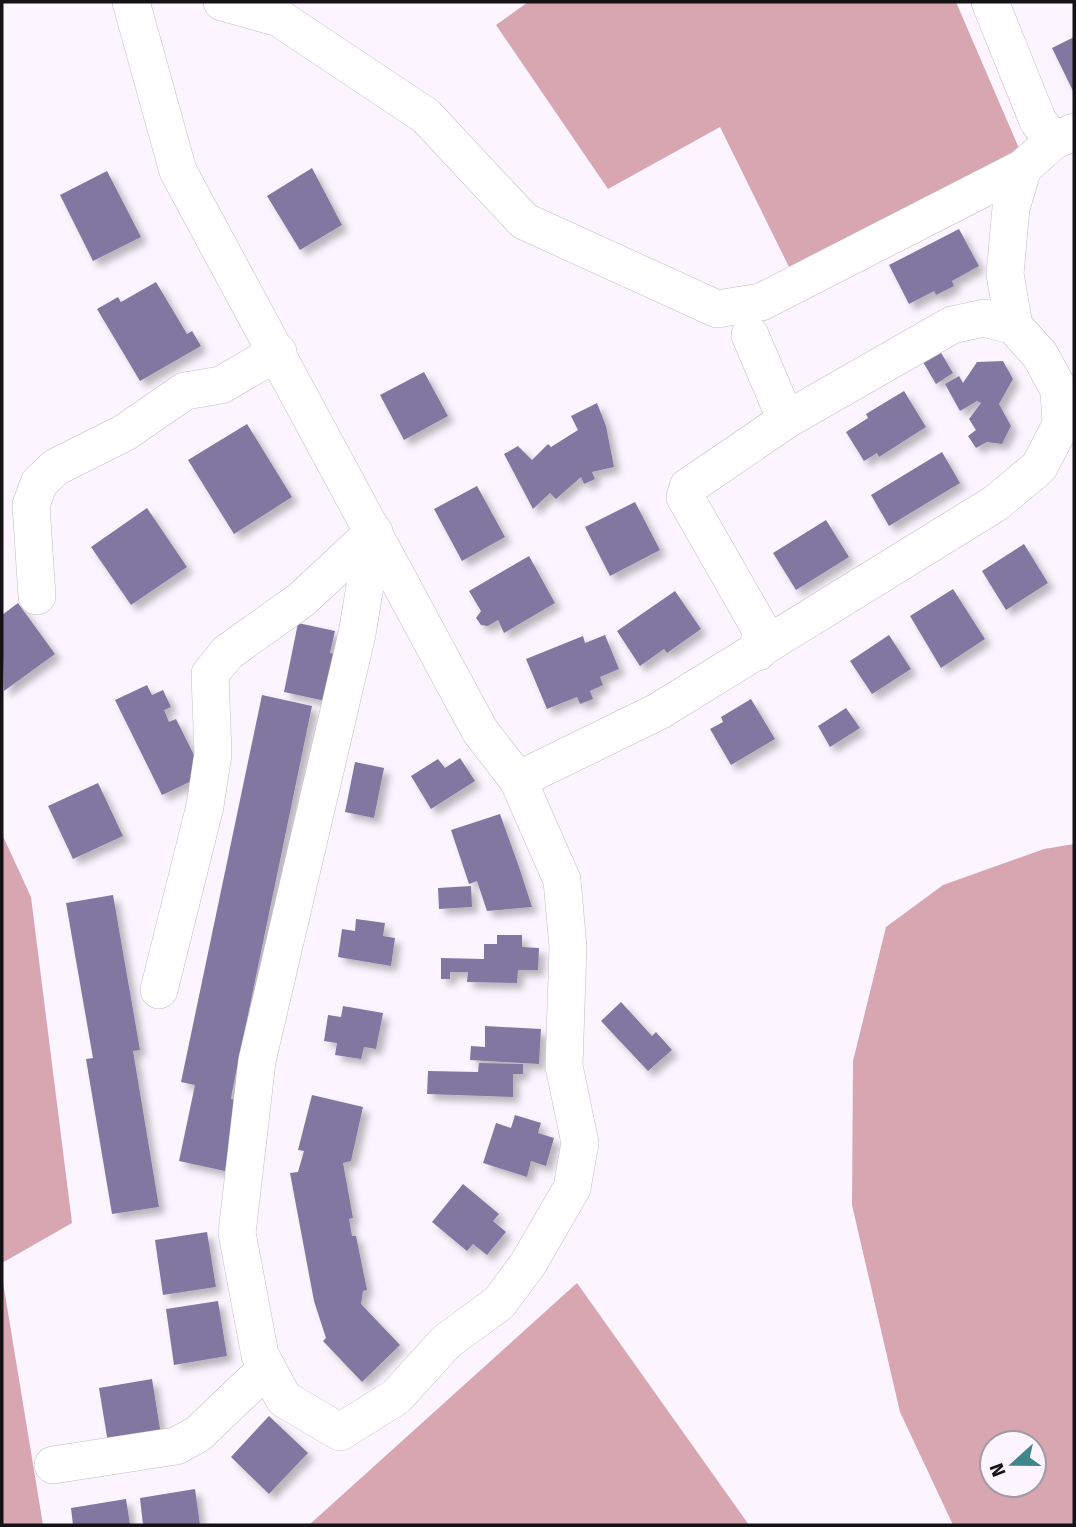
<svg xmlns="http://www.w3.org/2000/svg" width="1076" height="1527" viewBox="0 0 1076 1527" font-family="'Fira Sans',sans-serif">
  <defs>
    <filter id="shadow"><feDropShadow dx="6" dy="6" stdDeviation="3.5" flood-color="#0004"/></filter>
  </defs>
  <rect width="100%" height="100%" fill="#fcf5ff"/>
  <g fill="#d8a6b1" fill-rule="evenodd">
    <path d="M 528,2 L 956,2 L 1021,153 L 792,273 L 720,127 L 608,189 L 496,25 Z"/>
    <path d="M 2,834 L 31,897 L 72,1223 L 2,1263 Z"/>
    <path d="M 1074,844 L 1074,1525 L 953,1525 L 900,1412 L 852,1205 L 853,1061 L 886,927 L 943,885 L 1044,849 ZM 992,1443 L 1034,1443 L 1034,1485 L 992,1485 Z"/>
    <path d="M 2,1276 L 43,1525 L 2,1525 Z"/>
    <path d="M 577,1283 L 749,1525 L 309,1525 Z"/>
  </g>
  <g fill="#8078a0" filter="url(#shadow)">
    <path d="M 1074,37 L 1074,93 L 1052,48 Z"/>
    <path d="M 312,168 L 342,225 L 300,250 L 267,196 Z"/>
    <path d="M 107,171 L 141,237 L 93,261 L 60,195 Z"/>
    <path d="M 959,229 L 979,266 L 952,281 L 954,286 L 936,295 L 934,291 L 909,304 L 889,265 Z"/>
    <path d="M 156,282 L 187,334 L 192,331 L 201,346 L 140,381 L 97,309 L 118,297 L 121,302 Z"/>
    <path d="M 940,351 L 953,373 L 936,384 L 923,362 Z"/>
    <path d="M 1003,361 L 1013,379 L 999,404 L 1011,426 L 1002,444 L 987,442 L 976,448 L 968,436 L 976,430 L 969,419 L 981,403 L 977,401 L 960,411 L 945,384 L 959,376 L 963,383 L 977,362 Z"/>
    <path d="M 424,372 L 448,416 L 404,440 L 380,395 Z"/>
    <path d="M 904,391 L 926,427 L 879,457 L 877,453 L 864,461 L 846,432 L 868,418 L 866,414 Z"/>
    <path d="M 597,403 L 606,426 L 614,467 L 592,472 L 595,479 L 584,484 L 581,477 L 556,499 L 550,493 L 533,509 L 504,454 L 518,446 L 532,460 L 548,444 L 551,447 L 578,430 L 571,416 Z"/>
    <path d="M 247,424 L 292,497 L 234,534 L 188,460 Z"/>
    <path d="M 942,452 L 960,483 L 889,526 L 871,495 Z"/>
    <path d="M 477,486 L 505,537 L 462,561 L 434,509 Z"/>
    <path d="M 635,502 L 660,550 L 610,576 L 585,527 Z"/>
    <path d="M 147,508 L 187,567 L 131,605 L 91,547 Z"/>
    <path d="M 826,520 L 849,557 L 796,590 L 773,553 Z"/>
    <path d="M 1024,544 L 1048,583 L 1006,610 L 982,571 Z"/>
    <path d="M 529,556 L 555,603 L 504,633 L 498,620 L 488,626 L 481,625 L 476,618 L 481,611 L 469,591 Z"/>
    <path d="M 953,589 L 985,639 L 941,668 L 910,616 Z"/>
    <path d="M 675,591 L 701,629 L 667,653 L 664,649 L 640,666 L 617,631 Z"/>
    <path d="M 18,603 L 55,654 L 4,691 L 2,615 Z"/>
    <path d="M 298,623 L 335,631 L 330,653 L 345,656 L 335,703 L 284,692 Z"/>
    <path d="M 605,635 L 619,669 L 600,677 L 603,685 L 590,691 L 593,699 L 580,704 L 577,697 L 547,709 L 526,659 L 583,636 L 585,643 Z"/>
    <path d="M 889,635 L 911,669 L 872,694 L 850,661 Z"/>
    <path d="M 147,685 L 152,695 L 163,690 L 171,707 L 164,710 L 169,722 L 176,719 L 201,769 L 196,779 L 162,795 L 115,700 Z"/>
    <path d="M 262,695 L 312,706 L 232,1092 L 231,1099 L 239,1101 L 225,1171 L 179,1161 L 195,1085 L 181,1082 Z"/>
    <path d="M 751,699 L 775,739 L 731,765 L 710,729 L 723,722 L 721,717 Z"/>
    <path d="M 846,708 L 860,728 L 830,747 L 818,726 Z"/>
    <path d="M 460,758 L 475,781 L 431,809 L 411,776 L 438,759 L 445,768 Z"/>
    <path d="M 355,762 L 384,768 L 374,818 L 345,812 Z"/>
    <path d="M 98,783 L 123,836 L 73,859 L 48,806 Z"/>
    <path d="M 500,814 L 519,867 L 532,907 L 487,911 L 477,881 L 469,884 L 451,830 Z"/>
    <path d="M 471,886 L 472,907 L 439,909 L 438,888 Z"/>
    <path d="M 113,895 L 140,1050 L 133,1051 L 159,1207 L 112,1214 L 86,1059 L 93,1058 L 66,903 Z"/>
    <path d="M 356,919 L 385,923 L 383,936 L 395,938 L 391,966 L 338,957 L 342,929 L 355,931 Z"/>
    <path d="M 497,935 L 522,935 L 522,947 L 539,948 L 538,970 L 518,970 L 517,983 L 467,982 L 468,972 L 450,972 L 450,979 L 441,979 L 441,958 L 484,959 L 484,944 L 497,944 Z"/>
    <path d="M 621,1002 L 652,1036 L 656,1032 L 672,1050 L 648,1071 L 601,1021 Z"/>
    <path d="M 343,1006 L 383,1013 L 376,1049 L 364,1047 L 361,1059 L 335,1055 L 337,1043 L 324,1041 L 328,1015 L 341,1017 Z"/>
    <path d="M 485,1026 L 541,1029 L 539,1064 L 470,1060 L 471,1046 L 485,1047 Z"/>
    <path d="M 479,1063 L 523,1064 L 523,1074 L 513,1074 L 513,1097 L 427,1094 L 428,1071 L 478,1072 Z"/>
    <path d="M 312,1095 L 363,1107 L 351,1161 L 343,1163 L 353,1218 L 349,1219 L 352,1236 L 356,1236 L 367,1290 L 363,1291 L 361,1304 L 400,1345 L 362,1382 L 323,1341 L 326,1338 L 314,1301 L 290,1173 L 298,1172 L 304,1151 L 298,1150 Z"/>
    <path d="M 515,1115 L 541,1123 L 538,1133 L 554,1138 L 546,1166 L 531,1161 L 527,1177 L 483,1163 L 496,1123 L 511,1128 Z"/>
    <path d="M 463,1184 L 499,1214 L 493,1221 L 506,1232 L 487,1255 L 473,1244 L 467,1251 L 432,1222 Z"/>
    <path d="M 207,1232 L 216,1287 L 163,1295 L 155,1240 Z"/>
    <path d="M 218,1301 L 227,1356 L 174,1365 L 166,1309 Z"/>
    <path d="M 152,1379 L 161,1435 L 108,1443 L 99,1388 Z"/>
    <path d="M 269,1416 L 308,1453 L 269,1494 L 231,1457 Z"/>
    <path d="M 195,1489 L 200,1525 L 143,1525 L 140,1498 Z"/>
    <path d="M 126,1499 L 130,1525 L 73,1525 L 71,1508 Z"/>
  </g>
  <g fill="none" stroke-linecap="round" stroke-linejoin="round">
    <g stroke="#c2bcc5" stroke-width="38">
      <g id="minor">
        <path d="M 131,2 L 178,171 L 480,731 L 518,780 L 562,880 L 568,947 L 564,1066 L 580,1143 L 572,1188 L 528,1264 L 499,1303 L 447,1341 L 396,1397 L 340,1432 L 284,1399 L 260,1355 L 237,1233 L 257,1061 L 357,634 L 374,532"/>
        <path d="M 222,2 L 279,18 L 426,116 L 524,221 L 717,309 L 761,302 L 1023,168"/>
        <path d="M 990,2 L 1038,121 L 1053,141 L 1074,132"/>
        <path d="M 1014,326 L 1005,274 L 1011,208 L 1023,168 L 1053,141"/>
        <path d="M 750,335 L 786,420"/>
        <path d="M 37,596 L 31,505 L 39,483 L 56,467 L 124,433 L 185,391 L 221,385 L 278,352"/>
        <path d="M 518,780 L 659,711 L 996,503 L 1039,467 L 1061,425 L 1059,390 L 1040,355 L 1014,326 L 984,318 L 952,325 L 786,420 L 688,487 L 685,497 L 761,630 L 758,652"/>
        <path d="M 159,990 L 205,806 L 213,754 L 210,674 L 228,652 L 301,600 L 374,532"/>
        <path d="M 53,1465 L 176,1446 L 198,1434 L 267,1368"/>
      </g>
    </g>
    <use href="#minor" stroke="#fff" stroke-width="37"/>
  </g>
  <rect width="1076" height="1527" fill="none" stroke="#151215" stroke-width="7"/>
  <g transform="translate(1013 1464) rotate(249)"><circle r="33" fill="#fcf5ff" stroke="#a09aa1" stroke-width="2"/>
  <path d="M0-5L12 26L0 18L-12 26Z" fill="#3f878c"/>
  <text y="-10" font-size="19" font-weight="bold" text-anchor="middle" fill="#151215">N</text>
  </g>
</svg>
